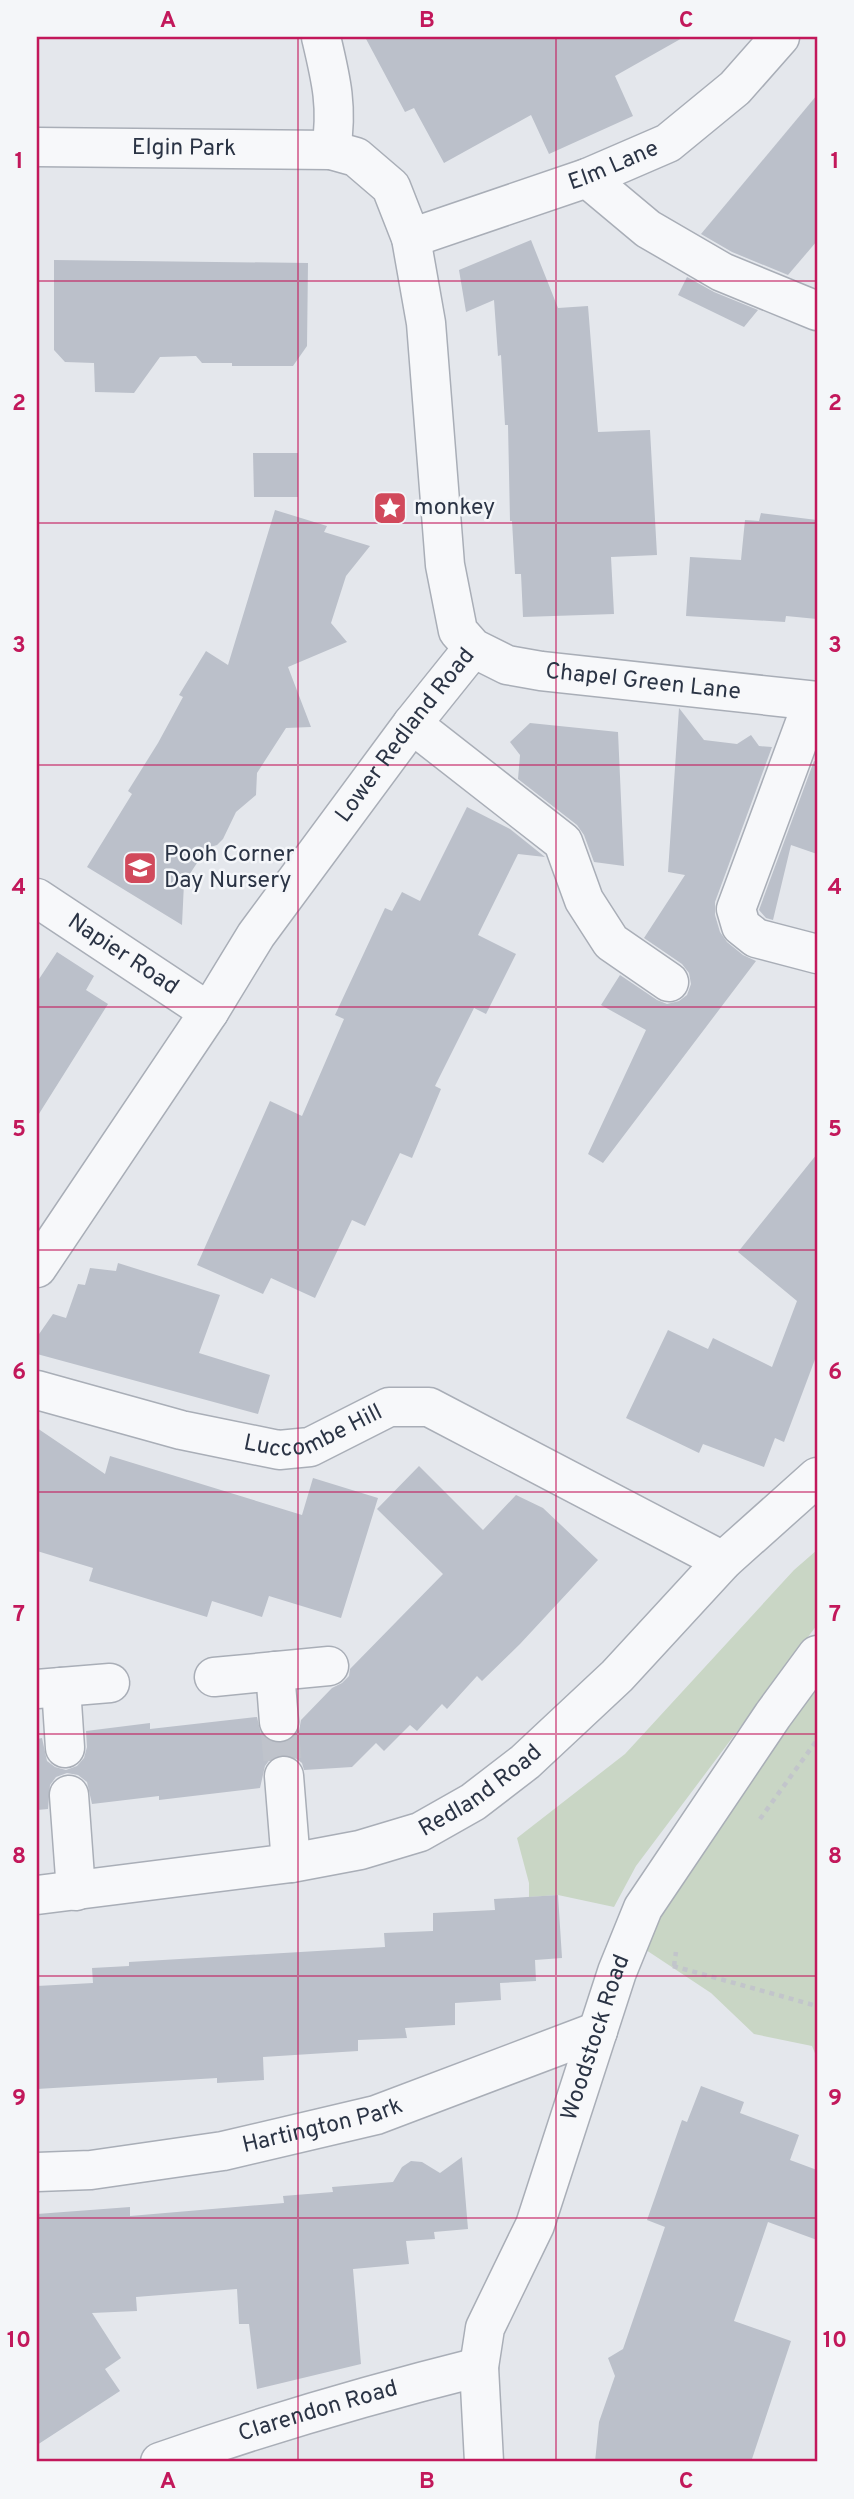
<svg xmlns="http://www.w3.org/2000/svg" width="854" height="2499" viewBox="0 0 854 2499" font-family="Overpass,sans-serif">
  <rect width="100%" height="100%" fill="#e4e7ec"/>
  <g fill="#c9d6c5">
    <path d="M 817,1550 L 817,1625 L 636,1866 L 614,1907 L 558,1895 L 529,1897 L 529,1883 L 517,1838 L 625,1754 L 794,1570 Z"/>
    <path d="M 817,1679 L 817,2058 L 812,2046 L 754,2034 L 711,1993 L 643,1948 L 652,1923 Z"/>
  </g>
  <g fill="#bbc0ca">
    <path d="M 365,37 L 684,37 L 615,76 L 633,116 L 549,154 L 531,115 L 444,163 L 414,108 L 405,112 Z"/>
    <path d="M 817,95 L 817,241 L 788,275 L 732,252 L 701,234 Z"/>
    <path d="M 531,240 L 558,308 L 588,306 L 598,432 L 650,430 L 657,555 L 611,557 L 614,614 L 523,617 L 521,574 L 515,574 L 512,521 L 510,521 L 508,425 L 505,425 L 501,355 L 498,356 L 494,300 L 466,312 L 459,270 Z"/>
    <path d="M 54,260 L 308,263 L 307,346 L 293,366 L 232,366 L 232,363 L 202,363 L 196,356 L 160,357 L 134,393 L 95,392 L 94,363 L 65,362 L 54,350 Z"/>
    <path d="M 687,277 L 714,292 L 758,310 L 744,327 L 678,295 Z"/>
    <path d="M 253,453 L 298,453 L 298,497 L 254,497 Z"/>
    <path d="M 275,510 L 327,526 L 324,532 L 370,546 L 346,576 L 331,623 L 347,642 L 288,667 L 311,727 L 286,728 L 257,773 L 256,795 L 236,812 L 223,839 L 217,845 L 207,848 L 193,869 L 184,883 L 182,925 L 87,867 L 132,794 L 128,791 L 158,743 L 183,697 L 179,695 L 206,651 L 228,665 Z"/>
    <path d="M 761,513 L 817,520 L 817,619 L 786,616 L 785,622 L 686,616 L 690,557 L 741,560 L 745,520 L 759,521 Z"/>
    <path d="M 679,708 L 704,740 L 737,744 L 751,735 L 759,746 L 772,747 L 715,902 L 715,915 L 720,932 L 727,942 L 743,955 L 756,961 L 603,1163 L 588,1154 L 646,1030 L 601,1005 L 620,975 L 657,1000 L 667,1004 L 679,1001 L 687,995 L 691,984 L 689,973 L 682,964 L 644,938 L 685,875 L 668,872 Z"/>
    <path d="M 530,723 L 618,732 L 624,866 L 594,862 L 584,835 L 577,825 L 518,779 L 520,755 L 510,742 Z"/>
    <path d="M 814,761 L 817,762 L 817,854 L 791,845 L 773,920 L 766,918 L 759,910 Z"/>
    <path d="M 467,807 L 510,829 L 545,857 L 518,854 L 478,935 L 516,954 L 486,1014 L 474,1008 L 435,1086 L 441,1089 L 412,1158 L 400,1153 L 365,1226 L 352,1220 L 315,1298 L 271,1278 L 263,1294 L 197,1265 L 270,1101 L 302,1116 L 344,1019 L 335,1015 L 385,908 L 392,911 L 402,892 L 420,901 Z"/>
    <path d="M 57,952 L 94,976 L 86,990 L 108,1004 L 37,1117 L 37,982 Z"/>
    <path d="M 817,1154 L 817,1354 L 784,1442 L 775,1438 L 764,1467 L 703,1444 L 699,1453 L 626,1418 L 668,1330 L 708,1349 L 713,1338 L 772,1367 L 797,1301 L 738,1252 Z"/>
    <path d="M 118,1263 L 220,1295 L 199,1353 L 270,1375 L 258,1414 L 37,1354 L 37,1337 L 53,1314 L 66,1318 L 78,1284 L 85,1285 L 90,1268 L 116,1271 Z"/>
    <path d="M 37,1428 L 105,1474 L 110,1456 L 302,1515 L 313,1478 L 378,1498 L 341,1618 L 269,1596 L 262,1617 L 212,1601 L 207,1617 L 89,1581 L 93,1568 L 37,1551 Z"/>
    <path d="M 419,1466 L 483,1530 L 516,1495 L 543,1508 L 598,1560 L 520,1644 L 482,1681 L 477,1676 L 447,1709 L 442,1704 L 417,1731 L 410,1725 L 384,1751 L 376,1743 L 352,1767 L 304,1770 L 302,1763 L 294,1757 L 282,1754 L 271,1758 L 265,1766 L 260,1788 L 159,1800 L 159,1796 L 92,1804 L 87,1782 L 78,1775 L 67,1773 L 56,1777 L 50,1785 L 48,1809 L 37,1810 L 37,1739 L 42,1738 L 47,1761 L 55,1767 L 66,1770 L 77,1766 L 84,1758 L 87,1747 L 86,1731 L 150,1723 L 150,1729 L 257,1717 L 261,1734 L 269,1741 L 271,1750 L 278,1743 L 292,1740 L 299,1731 L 301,1720 L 332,1688 L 342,1683 L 349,1676 L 350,1669 L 443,1574 L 377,1509 Z"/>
    <path d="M 558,1895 L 562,1958 L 535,1960 L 536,1981 L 500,1983 L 501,2000 L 455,2003 L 455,2025 L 405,2028 L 407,2038 L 358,2040 L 358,2051 L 263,2057 L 264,2080 L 217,2083 L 217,2078 L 37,2089 L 37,1986 L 93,1983 L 92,1968 L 129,1966 L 129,1962 L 385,1947 L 384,1933 L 433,1931 L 433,1913 L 495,1910 L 494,1899 Z"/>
    <path d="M 701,2086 L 744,2102 L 740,2113 L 799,2135 L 790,2160 L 817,2170 L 817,2240 L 768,2222 L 734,2321 L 791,2341 L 751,2462 L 595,2462 L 599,2422 L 615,2376 L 608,2358 L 623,2349 L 665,2227 L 647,2220 L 682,2120 L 687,2122 Z"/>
    <path d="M 462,2157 L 468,2229 L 434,2232 L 435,2239 L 406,2241 L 409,2264 L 353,2269 L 361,2364 L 257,2389 L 249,2324 L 239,2324 L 237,2289 L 136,2297 L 137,2311 L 92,2313 L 121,2358 L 105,2369 L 120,2391 L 37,2445 L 37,2214 L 130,2207 L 130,2216 L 284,2203 L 283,2196 L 333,2192 L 332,2187 L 393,2182 L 402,2167 L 411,2161 L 422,2162 L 440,2173 Z"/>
  </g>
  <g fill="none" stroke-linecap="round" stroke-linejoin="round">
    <path stroke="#bfc3cb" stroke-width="38" stroke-dasharray="38 19" stroke-linecap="butt" d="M 279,1722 L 284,1776"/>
    <g stroke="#a9aeb7" stroke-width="41">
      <g id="minor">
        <path d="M 321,37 C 331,79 338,107 331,150"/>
        <path id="s1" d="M 37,147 L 331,150 L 356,157 L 391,187 L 411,238 L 426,323 L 445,565 L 458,631 L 473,648 L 507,665 L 541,671 L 817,701"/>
        <path d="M 587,178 L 648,229 L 722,272 L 817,311"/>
        <path id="s2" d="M 411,238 L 587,178 L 668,143 L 735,88 L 780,37"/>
        <path d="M 813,701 L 736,909 L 741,926 L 756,938 L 817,954"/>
        <path d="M 412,724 L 563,842 L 584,900 L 611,942 L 669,982"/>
        <path id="s3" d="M 37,898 L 209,1012"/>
        <path id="s4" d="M 37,1268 L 209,1012 L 256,935 L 412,724 L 473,648"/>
        <path id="s5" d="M 37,1390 L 181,1430 L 279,1450 L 310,1447 L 389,1407 L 429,1407 L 723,1561"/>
        <path d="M 275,1671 L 279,1722"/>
        <path d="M 214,1677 L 329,1666"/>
        <path d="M 61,1687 L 65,1748"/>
        <path d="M 37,1689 L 110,1683"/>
        <path d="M 284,1776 L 291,1863"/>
        <path d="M 69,1795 L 76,1891"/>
        <path id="s6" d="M 37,1895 L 291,1863 L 360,1850 L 420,1832 L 473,1802 L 525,1762 L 617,1676 L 723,1561 L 817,1477"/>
        <path id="s7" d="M 37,2172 L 91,2170 L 223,2151 L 376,2115 L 598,2031"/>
        <path id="s8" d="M 160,2462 C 265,2425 371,2394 479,2367"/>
        <path id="s9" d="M 484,2462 L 479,2367 L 485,2328 L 535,2225 L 617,1972 L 643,1908 L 773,1715 L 817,1655"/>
      </g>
    </g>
    <g stroke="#c2c5cb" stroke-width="4.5" stroke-dasharray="5 5" stroke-linecap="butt">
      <path d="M 760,1819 L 817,1740"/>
      <path d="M 673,1966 L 817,2006"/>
      <path d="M 674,1966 L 676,1952"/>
    </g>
    <use href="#minor" stroke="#f7f8fa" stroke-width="38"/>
  </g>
  <path fill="none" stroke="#c2185b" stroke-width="2" stroke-opacity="0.55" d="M 298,37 L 298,2462M 556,37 L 556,2462M 37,281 L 817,281M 37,523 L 817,523M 37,765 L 817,765M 37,1007 L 817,1007M 37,1250 L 817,1250M 37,1492 L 817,1492M 37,1734 L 817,1734M 37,1976 L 817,1976M 37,2218 L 817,2218"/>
  <defs>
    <g id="sight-square" transform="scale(1.75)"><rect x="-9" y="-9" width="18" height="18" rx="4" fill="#d1495b" stroke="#f4f6f9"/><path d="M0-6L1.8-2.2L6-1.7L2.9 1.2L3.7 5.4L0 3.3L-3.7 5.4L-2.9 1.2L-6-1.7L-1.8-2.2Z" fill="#fff"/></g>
    <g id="school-square" transform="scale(1.75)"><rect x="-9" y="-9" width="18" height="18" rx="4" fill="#d1495b" stroke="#f4f6f9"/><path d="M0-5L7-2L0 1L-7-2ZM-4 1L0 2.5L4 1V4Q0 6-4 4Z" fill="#fff"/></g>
  </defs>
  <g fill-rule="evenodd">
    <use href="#sight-square" x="390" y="508"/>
    <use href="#school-square" x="140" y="868"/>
  </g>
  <g text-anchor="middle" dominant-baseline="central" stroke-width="5" stroke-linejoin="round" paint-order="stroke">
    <g font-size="23" fill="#2b3445" stroke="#f4f6f9">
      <text stroke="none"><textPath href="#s1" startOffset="147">Elgin Park</textPath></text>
      <text stroke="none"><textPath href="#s2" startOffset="215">Elm Lane</textPath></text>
      <text stroke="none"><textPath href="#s1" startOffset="1015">Chapel Green Lane</textPath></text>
      <text stroke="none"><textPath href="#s4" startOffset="648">Lower Redland Road</textPath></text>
      <text stroke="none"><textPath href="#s3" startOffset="103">Napier Road</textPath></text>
      <text stroke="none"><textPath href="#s5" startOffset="287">Luccombe Hill</textPath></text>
      <text stroke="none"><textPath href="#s6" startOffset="462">Redland Road</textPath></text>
      <text stroke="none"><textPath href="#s9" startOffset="446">Woodstock Road</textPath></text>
      <text stroke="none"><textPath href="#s7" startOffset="290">Hartington Park</textPath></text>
      <text stroke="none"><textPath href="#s8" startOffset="166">Clarendon Road</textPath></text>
    </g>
    <g font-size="23" fill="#2b3445" stroke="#f4f6f9" text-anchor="start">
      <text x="414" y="508">monkey</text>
      <text x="164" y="855">Pooh Corner<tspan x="164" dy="26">Day Nursery</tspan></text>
    </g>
  </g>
  <rect width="854" height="2499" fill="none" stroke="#f4f6f9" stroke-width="77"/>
  <rect x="38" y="38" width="778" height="2422" fill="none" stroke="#c2185b" stroke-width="2.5"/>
  <g font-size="23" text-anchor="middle" font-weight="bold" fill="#c2185b">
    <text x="168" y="27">A</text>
    <text x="427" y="27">B</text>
    <text x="686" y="27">C</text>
    <text x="19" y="168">1</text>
    <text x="835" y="168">1</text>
    <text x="19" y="410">2</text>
    <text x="835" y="410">2</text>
    <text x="19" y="652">3</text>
    <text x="835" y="652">3</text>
    <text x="19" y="894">4</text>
    <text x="835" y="894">4</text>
    <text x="19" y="1136">5</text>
    <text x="835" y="1136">5</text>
    <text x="19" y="1379">6</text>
    <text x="835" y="1379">6</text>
    <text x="19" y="1621">7</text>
    <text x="835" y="1621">7</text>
    <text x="19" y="1863">8</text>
    <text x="835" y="1863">8</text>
    <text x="19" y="2105">9</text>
    <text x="835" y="2105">9</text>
    <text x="19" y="2347">10</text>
    <text x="835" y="2347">10</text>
    <text x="168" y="2488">A</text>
    <text x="427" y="2488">B</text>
    <text x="686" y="2488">C</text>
  </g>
</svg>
